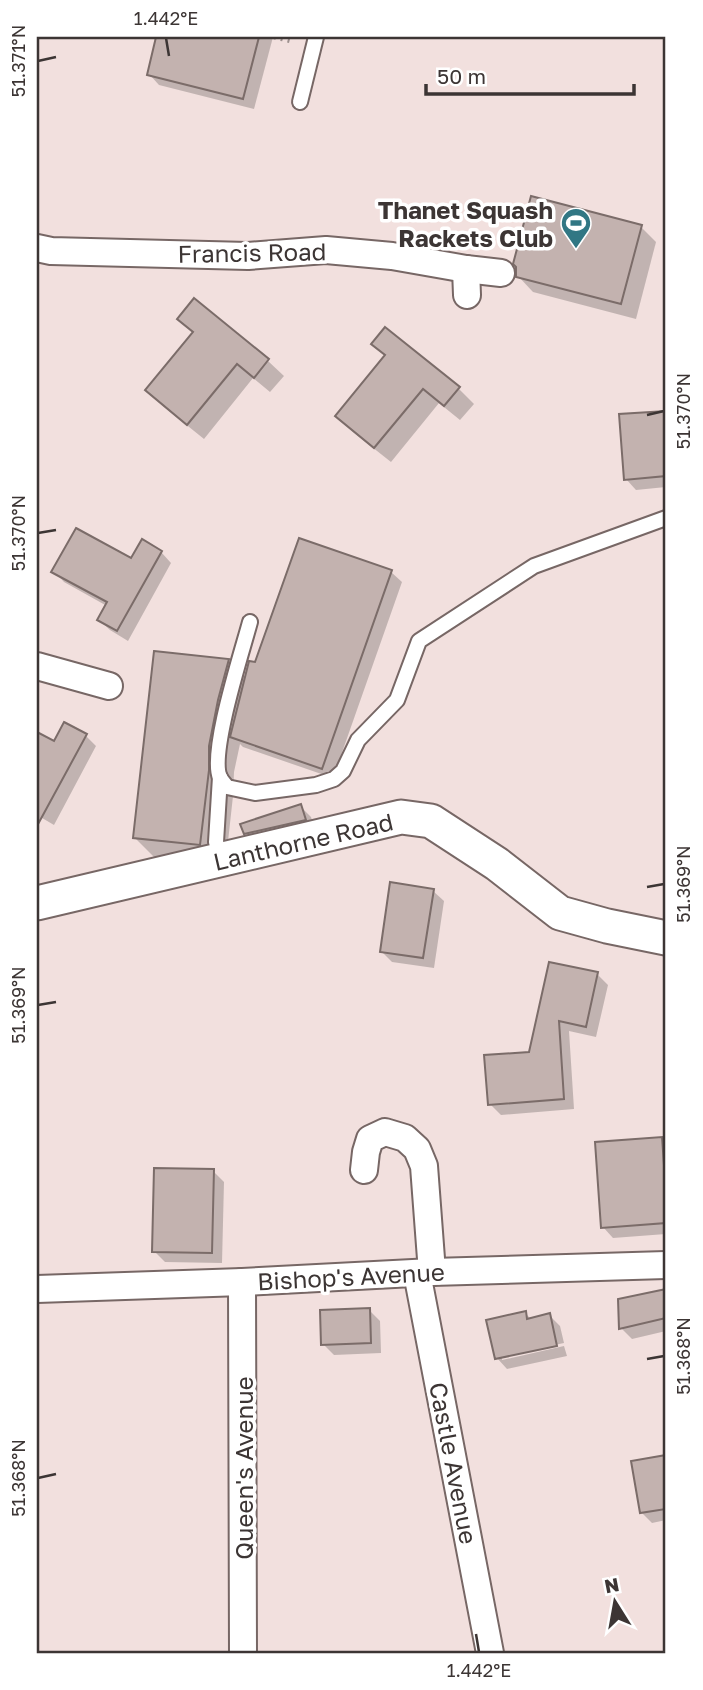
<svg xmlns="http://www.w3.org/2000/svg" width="703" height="1690" viewBox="0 0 703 1690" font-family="'Golos Text',sans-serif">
  <rect width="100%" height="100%" fill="#f2e0de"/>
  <g fill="#0003">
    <path d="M 158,37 L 273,37 L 254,109 L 159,85 L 149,74 Z"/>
    <path d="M 641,227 L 656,242 L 636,319 L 533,292 L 518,276 Z"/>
    <path d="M 194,301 L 268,361 L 284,376 L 270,392 L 253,378 L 204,439 L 163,406 L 148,390 L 194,333 L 180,319 Z"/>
    <path d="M 387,357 L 458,388 L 474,404 L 460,420 L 439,403 L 391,462 L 353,432 L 337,416 Z"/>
    <path d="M 666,412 L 666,487 L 636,490 L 626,479 L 621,415 Z"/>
    <path d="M 161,552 L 171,563 L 128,641 L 110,630 L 99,620 L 107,606 L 64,582 L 54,571 L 132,561 Z"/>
    <path d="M 391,572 L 402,582 L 333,778 L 243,747 L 240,744 L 234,772 L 233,796 L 225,869 L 160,863 L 135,838 L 156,653 L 229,661 L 246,679 L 256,664 Z"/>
    <path d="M 37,734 L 54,744 L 86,736 L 96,746 L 54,825 L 37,815 Z"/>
    <path d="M 300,806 L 311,817 L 315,830 L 256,844 L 245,833 Z"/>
    <path d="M 433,891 L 444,901 L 434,968 L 392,962 L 382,952 Z"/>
    <path d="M 597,974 L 608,985 L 596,1037 L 569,1031 L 574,1109 L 501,1115 L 490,1104 Z"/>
    <path d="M 662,1139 L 666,1144 L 666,1234 L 613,1238 L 603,1227 Z"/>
    <path d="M 213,1171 L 224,1182 L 222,1263 L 165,1262 L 154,1251 Z"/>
    <path d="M 666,1291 L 666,1331 L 632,1339 L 621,1328 L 619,1300 Z"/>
    <path d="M 369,1310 L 380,1321 L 381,1353 L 334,1355 L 323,1344 Z"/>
    <path d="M 525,1313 L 531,1319 L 549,1315 L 560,1326 L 564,1343 L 502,1356 L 502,1360 L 564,1346 L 567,1356 L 507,1369 L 497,1358 Z"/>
    <path d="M 666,1456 L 666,1520 L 652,1523 L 641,1512 L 633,1462 Z"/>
  </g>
  <g fill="#c3b2af" stroke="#7b6c69" stroke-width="2">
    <path d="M 156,37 L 259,37 L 243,99 L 147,75 Z"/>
    <path d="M 531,196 L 642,225 L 621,304 L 516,277 L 516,267 L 513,264 Z"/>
    <path d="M 194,298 L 269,359 L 254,378 L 237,364 L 187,425 L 145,390 L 193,332 L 177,319 Z"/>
    <path d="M 385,327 L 460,387 L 444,406 L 423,389 L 374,448 L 335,416 L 385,355 L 371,344 Z"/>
    <path d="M 666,411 L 666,476 L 624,480 L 619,414 Z"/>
    <path d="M 76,528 L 131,558 L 142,539 L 162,551 L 117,631 L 97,620 L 107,602 L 51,572 Z"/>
    <path d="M 299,538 L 392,570 L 322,769 L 230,737 L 249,661 L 255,662 Z"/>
    <path d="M 154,651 L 229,659 L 218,700 L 209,746 L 209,770 L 200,845 L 133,838 Z"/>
    <path d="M 64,722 L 87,734 L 37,826 L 37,732 L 54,741 Z"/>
    <path d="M 301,804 L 306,820 L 244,834 L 240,824 Z"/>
    <path d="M 390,882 L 434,889 L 423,958 L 380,952 Z"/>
    <path d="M 549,962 L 598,972 L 586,1027 L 559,1021 L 564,1099 L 488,1105 L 484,1055 L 529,1052 Z"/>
    <path d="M 662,1137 L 666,1193 L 666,1223 L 601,1228 L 595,1142 Z"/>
    <path d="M 154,1168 L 214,1169 L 212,1253 L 152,1252 Z"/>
    <path d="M 666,1289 L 666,1318 L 619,1329 L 618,1299 Z"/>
    <path d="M 370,1308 L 371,1343 L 321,1345 L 320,1310 Z"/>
    <path d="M 526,1311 L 527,1319 L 550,1313 L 557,1346 L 495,1359 L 486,1320 Z"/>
    <path d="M 666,1455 L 666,1509 L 640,1513 L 631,1461 Z"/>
  </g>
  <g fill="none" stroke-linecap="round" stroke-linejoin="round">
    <g stroke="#776765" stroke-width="18">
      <g id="service">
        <path d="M 300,102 L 316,37"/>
        <path d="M 250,622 C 242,652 209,753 220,778 C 222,781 225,784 227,787 L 255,793 L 316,785 L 334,779 L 343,771 L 358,740 L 397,700 L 419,641 L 534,566 L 666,518"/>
        <path d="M 220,777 L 216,842 L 221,859"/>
      </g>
    </g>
    <g stroke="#776765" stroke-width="30">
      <g id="minor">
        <path d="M 37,248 L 51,251 L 90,252 L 248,256 L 326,250 L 392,256 L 466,269 L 501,273"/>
        <path d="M 466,269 L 467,295"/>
        <path d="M 37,666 L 109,686"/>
        <path d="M 364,1170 L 366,1152 L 370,1139 L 385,1132 L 405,1138 L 417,1149 L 424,1166 L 432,1272"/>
        <path d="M 417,1273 L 490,1653"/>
        <path d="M 242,1282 L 243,1653"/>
        <path d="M 37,1289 L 242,1282 L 432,1272 L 666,1265"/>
      </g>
    </g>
    <g stroke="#776765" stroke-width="37">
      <path id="tertiary" d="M 37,903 L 401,817 L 431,821 L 497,864 L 560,913 L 607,926 L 666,938"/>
    </g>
    <path stroke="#9d908e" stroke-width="4.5" stroke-dasharray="2 5" stroke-linecap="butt" d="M 274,37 L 294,42"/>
    <use href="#service" stroke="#fff" stroke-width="14"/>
    <use href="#minor" stroke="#fff" stroke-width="26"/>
    <use href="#tertiary" stroke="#fff" stroke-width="33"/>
  </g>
  <path fill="none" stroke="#3c3534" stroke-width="2.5" d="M 166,38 L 169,56M 38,61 L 56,57M 647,415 L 664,411M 38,533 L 56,530M 647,887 L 664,884M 38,1005 L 56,1002M 647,1359 L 664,1356M 38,1478 L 56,1474M 476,1634 L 479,1652"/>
  <defs>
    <g id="stadium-pin" transform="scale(1.575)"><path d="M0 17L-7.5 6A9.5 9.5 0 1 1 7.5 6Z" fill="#317784" stroke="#fff"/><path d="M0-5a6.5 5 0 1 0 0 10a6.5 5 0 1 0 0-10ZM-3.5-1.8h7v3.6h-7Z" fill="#fff"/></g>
  </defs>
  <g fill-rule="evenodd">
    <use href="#stadium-pin" x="576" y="223"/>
  </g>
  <g text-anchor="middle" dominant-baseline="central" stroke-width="7" stroke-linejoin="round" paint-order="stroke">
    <g font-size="24" font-weight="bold" fill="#3c3534" stroke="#fff" text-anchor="end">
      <text x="553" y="209">Thanet Squash<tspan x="553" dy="28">Rackets Club</tspan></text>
    </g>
    <g font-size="24" fill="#3c3534" stroke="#fff">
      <text transform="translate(252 252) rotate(-1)">Francis Road</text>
      <text transform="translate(303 841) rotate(-13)">Lanthorne Road</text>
      <text transform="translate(351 1276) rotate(-3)">Bishop's Avenue</text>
      <text transform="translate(454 1463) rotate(79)">Castle Avenue</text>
      <text transform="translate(243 1468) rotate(-90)">Queen's Avenue</text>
    </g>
  </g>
  <rect width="703" height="1690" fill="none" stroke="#ffffff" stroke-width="77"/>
  <g transform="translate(615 1602) rotate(349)" stroke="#ffffff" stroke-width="5" paint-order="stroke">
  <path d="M0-5L12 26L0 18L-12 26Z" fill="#3c3534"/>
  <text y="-10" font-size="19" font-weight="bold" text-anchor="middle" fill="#3c3534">N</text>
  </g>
  <path d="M426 84v10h208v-10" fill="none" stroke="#3c3534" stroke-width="3.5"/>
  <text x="437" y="84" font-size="21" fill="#3c3534" stroke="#ffffff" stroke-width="5" paint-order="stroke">50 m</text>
  <rect x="38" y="38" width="626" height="1614" fill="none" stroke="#3c3534" stroke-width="2.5"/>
  <g font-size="18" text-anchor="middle" fill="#3c3534">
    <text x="166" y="25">1.442°E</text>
    <text transform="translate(19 61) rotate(-90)" y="6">51.371°N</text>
    <text transform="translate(684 411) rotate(-90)" y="6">51.370°N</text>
    <text transform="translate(19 533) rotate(-90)" y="6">51.370°N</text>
    <text transform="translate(684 884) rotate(-90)" y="6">51.369°N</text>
    <text transform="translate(19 1005) rotate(-90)" y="6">51.369°N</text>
    <text transform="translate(684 1356) rotate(-90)" y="6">51.368°N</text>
    <text transform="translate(19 1478) rotate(-90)" y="6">51.368°N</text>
    <text x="479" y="1677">1.442°E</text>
  </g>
</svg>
